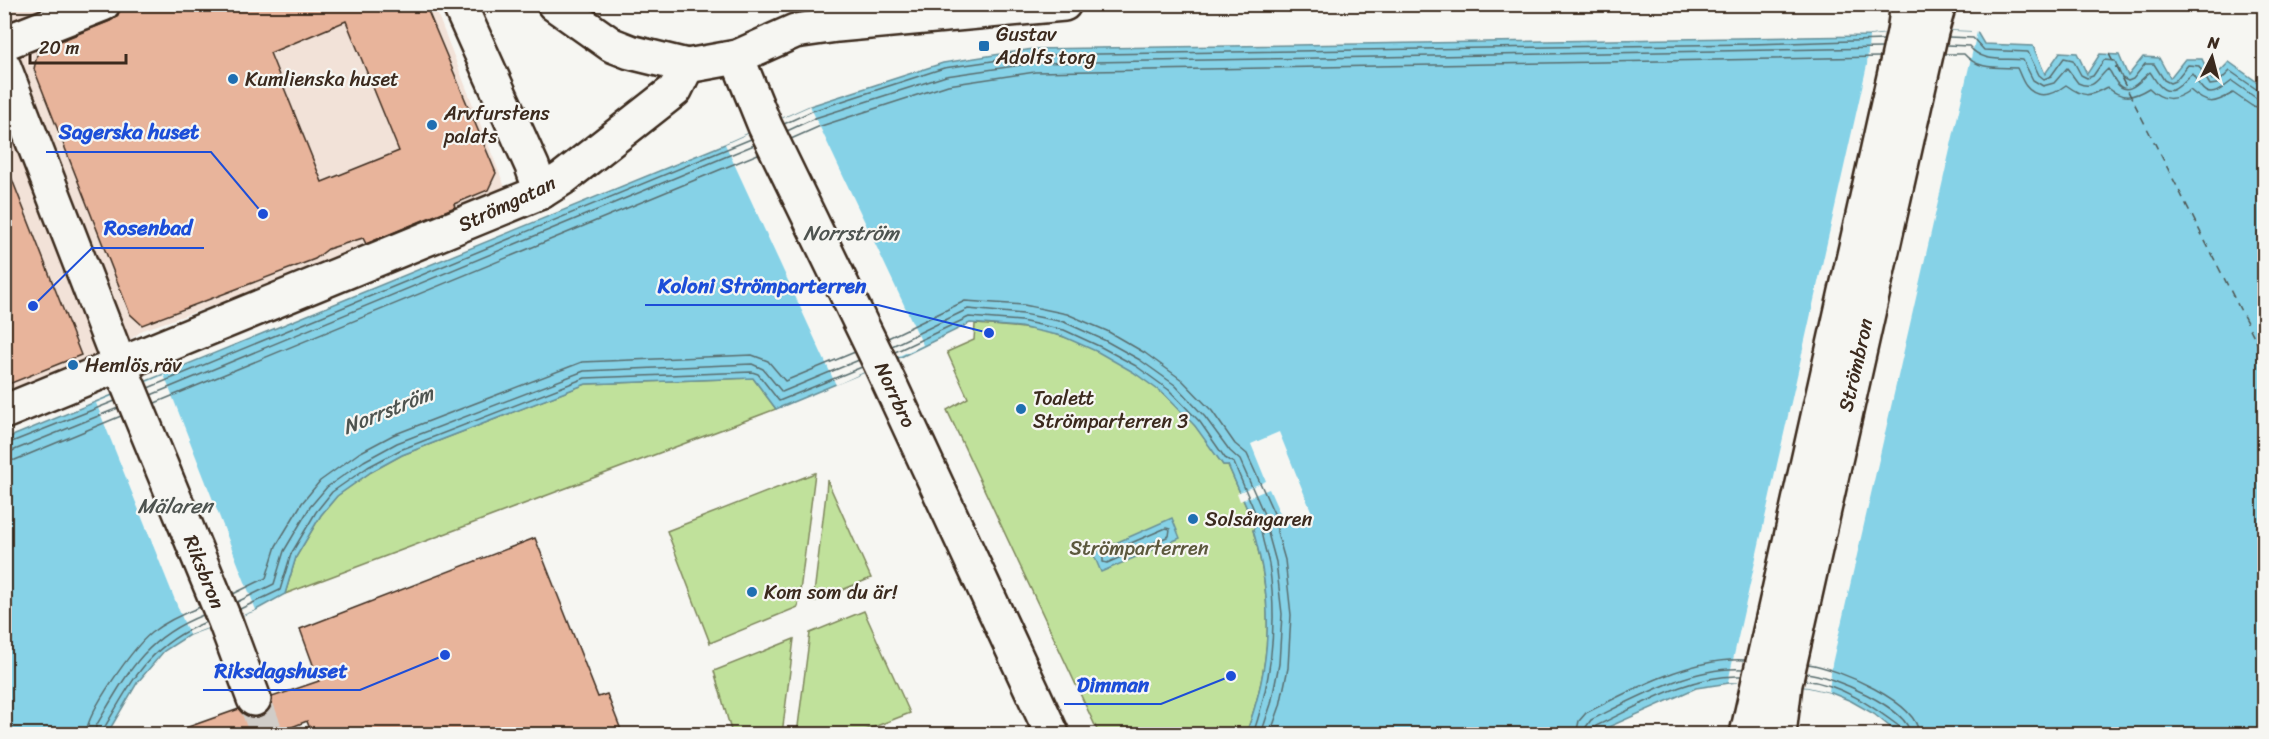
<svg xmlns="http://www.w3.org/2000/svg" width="2269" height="739" viewBox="0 0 2269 739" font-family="Sriracha,sans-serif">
  <rect width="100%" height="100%" fill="#f6f6f2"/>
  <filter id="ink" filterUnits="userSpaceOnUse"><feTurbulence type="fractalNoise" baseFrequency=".0167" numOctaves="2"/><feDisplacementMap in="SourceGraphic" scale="12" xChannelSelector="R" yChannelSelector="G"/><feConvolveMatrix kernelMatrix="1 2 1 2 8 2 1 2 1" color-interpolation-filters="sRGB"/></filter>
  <g filter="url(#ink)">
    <path fill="#f2e2d8" d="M 5,5 L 434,5 L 506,190 L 367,252 L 143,330 L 102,360 L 5,400 Z"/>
    <g fill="#c0e19b" stroke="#7e865c" stroke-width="1.5">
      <path d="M 975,324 C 1004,326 1033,327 1061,336 C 1108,350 1166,389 1196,427 C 1206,439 1214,453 1223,465 L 1228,465 L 1255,527 L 1253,530 C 1274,604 1272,663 1246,734 L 1099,734 L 947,410 L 968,398 L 947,352 L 974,340 Z"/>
      <path d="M 753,378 L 776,409 L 285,594 L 296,557 L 321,515 L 337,496 L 371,472 L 402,455 L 586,384 Z"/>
      <path d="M 815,473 L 798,607 L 710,643 L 667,531 Z"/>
      <path d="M 827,480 L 871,578 L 813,602 L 826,494 Z"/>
      <path d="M 864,611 L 910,713 L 856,734 L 797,734 L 810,633 Z"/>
      <path d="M 794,639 L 782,734 L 732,734 L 714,671 Z"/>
    </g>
    <g fill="#86d2e7" stroke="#688f97" stroke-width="1.5">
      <path d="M 1954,31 L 1977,32 L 1984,44 L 2033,46 L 2045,74 L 2060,52 L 2077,53 L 2087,74 L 2100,54 L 2119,55 L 2128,76 L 2143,57 L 2159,58 L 2170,78 L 2185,59 L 2202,59 L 2212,80 L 2229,62 L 2264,87 L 2264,734 L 1899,734 L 1874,714 L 1851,701 L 1829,692 L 1808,687 L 1736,682 L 1696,688 L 1593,734 L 1246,734 C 1272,663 1274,603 1253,530 L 1255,527 L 1228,465 L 1223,465 L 1195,426 L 1165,395 L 1133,372 L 1098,352 L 1062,336 L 1020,327 L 970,323 L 903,356 L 776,409 L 753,378 L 586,384 L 402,455 L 371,472 L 337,496 L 321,515 L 296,557 L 285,594 L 256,610 L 189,635 L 164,651 L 137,683 L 107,734 L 5,734 L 5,439 L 725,144 L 810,106 L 943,63 L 1033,49 L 1869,36 L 1904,32 Z"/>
      <path d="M 1172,518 L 1180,538 L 1101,572 L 1093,553 Z"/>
    </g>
    <g fill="#f6f6f2">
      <path d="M 1954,31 L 1977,32 L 1832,664 L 1829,692 L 1808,687 L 1785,684 L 1728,682 L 1867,65 L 1869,36 L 1904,32 Z"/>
      <path d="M 810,106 L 923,345 L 836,385 L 725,144 Z"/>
      <path d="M 164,375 L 256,610 L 189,635 L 96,403 Z"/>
      <path d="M 1279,432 L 1312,513 L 1285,525 L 1269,489 L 1240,501 L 1237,493 L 1266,481 L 1251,444 Z"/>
    </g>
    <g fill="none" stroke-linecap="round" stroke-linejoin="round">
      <g stroke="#596d6e" stroke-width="1.5">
        <path d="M 1948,37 L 1973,38 L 1984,50 L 2028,52 L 2039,75 L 2044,79 L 2051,76 L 2064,58 L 2073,60 L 2081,75 L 2087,78 L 2093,76 L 2104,60 L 2115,61 L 2122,78 L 2128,81 L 2133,79 L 2145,64 L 2154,64 L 2164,80 L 2170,83 L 2175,81 L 2188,65 L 2199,66 L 2210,85 L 2217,84 L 2230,71 L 2259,91 L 2264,92"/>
        <path d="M 1947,45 L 1969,46 C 1982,63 2003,58 2023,60 L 2033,80 L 2043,86 L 2054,83 L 2067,68 L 2078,83 C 2095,91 2098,77 2108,69 C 2112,73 2113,78 2116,82 C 2128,99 2141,79 2150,72 C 2153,76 2155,81 2159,85 C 2172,100 2183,81 2192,74 C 2196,78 2197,83 2201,87 C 2211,101 2223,87 2232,81 L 2256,98 L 2264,99"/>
        <path d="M 1945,54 L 1964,54 C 1978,70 1997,67 2017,68 C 2020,74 2022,81 2026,86 C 2038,101 2054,94 2066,85 C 2084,98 2089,97 2107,87 C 2122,100 2133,98 2149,88 C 2163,102 2175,101 2190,90 C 2208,106 2214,104 2233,93 L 2252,106 L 2264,108"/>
        <path d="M 784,124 L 812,111 L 944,68 L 1034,55 L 1752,44 L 1884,40"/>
        <path d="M 787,131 L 815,118 L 946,76 L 1035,63 L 1882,48"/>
        <path d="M 791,139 L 818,127 L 948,85 L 1035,72 L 1880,57"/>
        <path d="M 888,338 L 965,301 L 1024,305 L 1067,314 L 1107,331 L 1145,353 L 1182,380 L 1212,411 L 1235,444 L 1247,454 L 1277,520 L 1277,532 L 1285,560 L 1291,615 L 1288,668 L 1280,706 L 1270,734"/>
        <path d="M 892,346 L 968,309 L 1023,314 L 1064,322 L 1104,340 L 1140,360 L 1175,385 L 1205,417 L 1230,451 L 1240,460 L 1267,521 L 1268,533 L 1276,562 L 1282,614 L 1279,664 L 1271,704 L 1261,734"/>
        <path d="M 895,352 L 969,317 L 1021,321 L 1064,330 L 1101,347 L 1136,366 L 1169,390 L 1200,422 L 1225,458 L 1234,463 L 1260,524 C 1261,538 1266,550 1269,564 C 1278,623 1272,679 1253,734"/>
        <path d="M 148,388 L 751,139"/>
        <path d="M 151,395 L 754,145"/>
        <path d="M 155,403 L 758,154"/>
        <path d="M 4,445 L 115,401"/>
        <path d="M 4,452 L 12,451 L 118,408"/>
        <path d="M 4,461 L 15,460 L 121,416"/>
        <path d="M 1166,528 L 1170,529 L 1169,536 L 1107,563 L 1103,562 L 1103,555 Z"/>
        <path d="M 233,594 L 266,578 L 276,546 L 302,503 L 320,481 L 359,453 L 393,435 L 582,362 L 752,355 L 768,361 L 785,381 L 855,352"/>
        <path d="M 237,602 L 274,584 L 284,551 L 310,507 L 327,487 L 364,461 L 397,443 L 584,371 L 752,364 L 763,369 L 782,392 L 859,360"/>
        <path d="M 240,609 L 280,590 L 291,554 L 316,512 L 332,492 L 368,467 L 400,450 L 585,378 L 752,372 L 758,374 L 779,401 L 862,367"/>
        <path d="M 1808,664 C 1837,668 1918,702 1919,734"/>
        <path d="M 1806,673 C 1830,675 1909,708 1910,734"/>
        <path d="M 1804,680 C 1841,684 1872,706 1900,727 L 1903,734"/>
        <path d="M 86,734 C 87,712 133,648 151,633 C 165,622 182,614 200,607"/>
        <path d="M 95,734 L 96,726 C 127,674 144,638 203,615"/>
        <path d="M 102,734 L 103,730 C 133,679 149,645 206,622"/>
        <path d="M 1576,734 L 1579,721 L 1586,713 C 1632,689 1693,657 1745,660"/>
        <path d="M 1585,734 L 1586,727 L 1591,720 C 1636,698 1692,666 1743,669"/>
        <path d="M 1592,734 L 1596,726 C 1641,705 1690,674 1742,676"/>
      </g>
      <path stroke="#4e5450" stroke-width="1.5" stroke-dasharray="8 6" stroke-linecap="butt" d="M 2109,54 L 2264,356"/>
    </g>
    <g fill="#e8b49b" stroke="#3b2a1e" stroke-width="1.5" fill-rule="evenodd">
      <path d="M 121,4 L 425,4 L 496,173 L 488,190 L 454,204 L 455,207 L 366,244 L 363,238 L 328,249 L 315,259 L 142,325 L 130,314 L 34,69 L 38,50 L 110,21 L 118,15 ZM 346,21 L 399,151 L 322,182 L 270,53 Z"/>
      <path d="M 6,164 L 81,355 L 4,386 L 4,165 Z"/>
      <path d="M 535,538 L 598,697 L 607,694 L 623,735 L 312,735 L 307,721 L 272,735 L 178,735 L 177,731 L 239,709 L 243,714 L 250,717 L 261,716 L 269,710 L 272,697 L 319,681 L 300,629 Z"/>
    </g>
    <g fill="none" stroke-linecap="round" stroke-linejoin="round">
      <path stroke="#d1cdc8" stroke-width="33" stroke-dasharray="33 16" stroke-linecap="butt" d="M 254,699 L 267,734"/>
      <g stroke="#3b2a1e" stroke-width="38">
        <g id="street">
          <path d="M 459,4 L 532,166 L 541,192"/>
          <path d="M 4,43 L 103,4"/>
          <path d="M 4,67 L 120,366 L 225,621 L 254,699"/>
          <path d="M 4,412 L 541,192 L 563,178 L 675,90 L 687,66 L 630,52 L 612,45 L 554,4"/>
        </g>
      </g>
      <g stroke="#3b2a1e" stroke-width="38">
        <g id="secondary">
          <path d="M 737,57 L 765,126 L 881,365 L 1052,734"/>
          <path d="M 687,66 L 737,57 L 795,31 L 837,25 L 1064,4"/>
          <path d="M 1747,734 L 1904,32 L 1908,4"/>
          <path d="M 1779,734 L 1785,684 L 1931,32 L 1939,4"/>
        </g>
      </g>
      <use href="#street" stroke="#f6f6f2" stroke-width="33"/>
      <use href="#secondary" stroke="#f6f6f2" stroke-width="33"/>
    </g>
  </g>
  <g fill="#1f6fb2" stroke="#f6f6f2" stroke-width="2">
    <rect x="978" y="40" width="12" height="12" rx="3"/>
    <circle cx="233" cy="79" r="6"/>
    <circle cx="432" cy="125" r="6"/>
    <circle cx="73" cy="365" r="6"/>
    <circle cx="1021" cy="409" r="6"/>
    <circle cx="1193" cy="519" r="6"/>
    <circle cx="752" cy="592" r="6"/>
  </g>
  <g text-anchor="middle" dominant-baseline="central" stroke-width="4.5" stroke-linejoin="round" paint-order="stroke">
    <g font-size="20" fill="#3b2a1e" stroke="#f6f6f2" text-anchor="start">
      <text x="996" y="34">Gustav<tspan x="996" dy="23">Adolfs torg</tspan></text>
      <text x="245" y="79">Kumlienska huset</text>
      <text x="444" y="113">Arvfurstens<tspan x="444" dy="23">palats</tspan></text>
      <text x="85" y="365">Hemlös räv</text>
      <text x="1033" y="398">Toalett<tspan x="1033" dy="23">Strömparterren 3</tspan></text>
      <text x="1205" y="519">Solsångaren</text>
      <text x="764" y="592">Kom som du är!</text>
    </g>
    <g font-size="20" fill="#3b2a1e" stroke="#f6f6f2">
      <text transform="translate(507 204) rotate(-25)">Strömgatan</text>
      <text transform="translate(1856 365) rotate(-77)">Strömbron</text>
      <text transform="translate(895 395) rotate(65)">Norrbro</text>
      <text transform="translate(204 572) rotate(68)">Riksbron</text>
    </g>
    <g font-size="20" fill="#5c583d" stroke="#f6f6f2">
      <text x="1139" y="548">Strömparterren</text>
    </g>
    <g font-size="21" font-style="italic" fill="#4e5450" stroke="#f6f6f2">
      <text x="851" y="233">Norrström</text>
      <text transform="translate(388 410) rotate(-22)">Norrström</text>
      <text x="175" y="506">Mälaren</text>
    </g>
  </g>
  <path fill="none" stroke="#1d4ed8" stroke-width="2" d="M263 214L211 152H46M33 306L92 248H204M989 333L878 305H645M445 655L360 690H203M1231 676L1161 704H1064"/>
  <g fill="#1d4ed8" stroke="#f6f6f2" stroke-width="2">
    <circle cx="263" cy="214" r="6"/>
    <circle cx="33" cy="306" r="6"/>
    <circle cx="989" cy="333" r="6"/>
    <circle cx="445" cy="655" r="6"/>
    <circle cx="1231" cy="676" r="6"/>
  </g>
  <g font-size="21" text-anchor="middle" font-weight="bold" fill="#1d4ed8" stroke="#f6f6f2" stroke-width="4.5" stroke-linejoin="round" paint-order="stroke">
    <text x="129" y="139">Sagerska huset</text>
    <text x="148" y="235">Rosenbad</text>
    <text x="762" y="293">Koloni Strömparterren</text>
    <text x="281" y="678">Riksdagshuset</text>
    <text x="1113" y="692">Dimman</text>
  </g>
  <rect width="2269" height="739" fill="none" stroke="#f6f6f2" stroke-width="24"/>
  <rect x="12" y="12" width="2245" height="715" fill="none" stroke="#3b2a1e" stroke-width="2" filter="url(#ink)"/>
  <g transform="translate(2212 57) rotate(6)" stroke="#f6f6f2" stroke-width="4.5" paint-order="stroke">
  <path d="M0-4.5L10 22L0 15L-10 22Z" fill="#3b2a1e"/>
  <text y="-9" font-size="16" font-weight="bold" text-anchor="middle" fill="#3b2a1e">N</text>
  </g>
  <path d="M30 54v9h96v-9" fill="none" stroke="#3b2a1e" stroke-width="3"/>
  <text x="39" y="54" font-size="18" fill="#3b2a1e" stroke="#f6f6f2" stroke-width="4.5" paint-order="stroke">20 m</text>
</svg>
